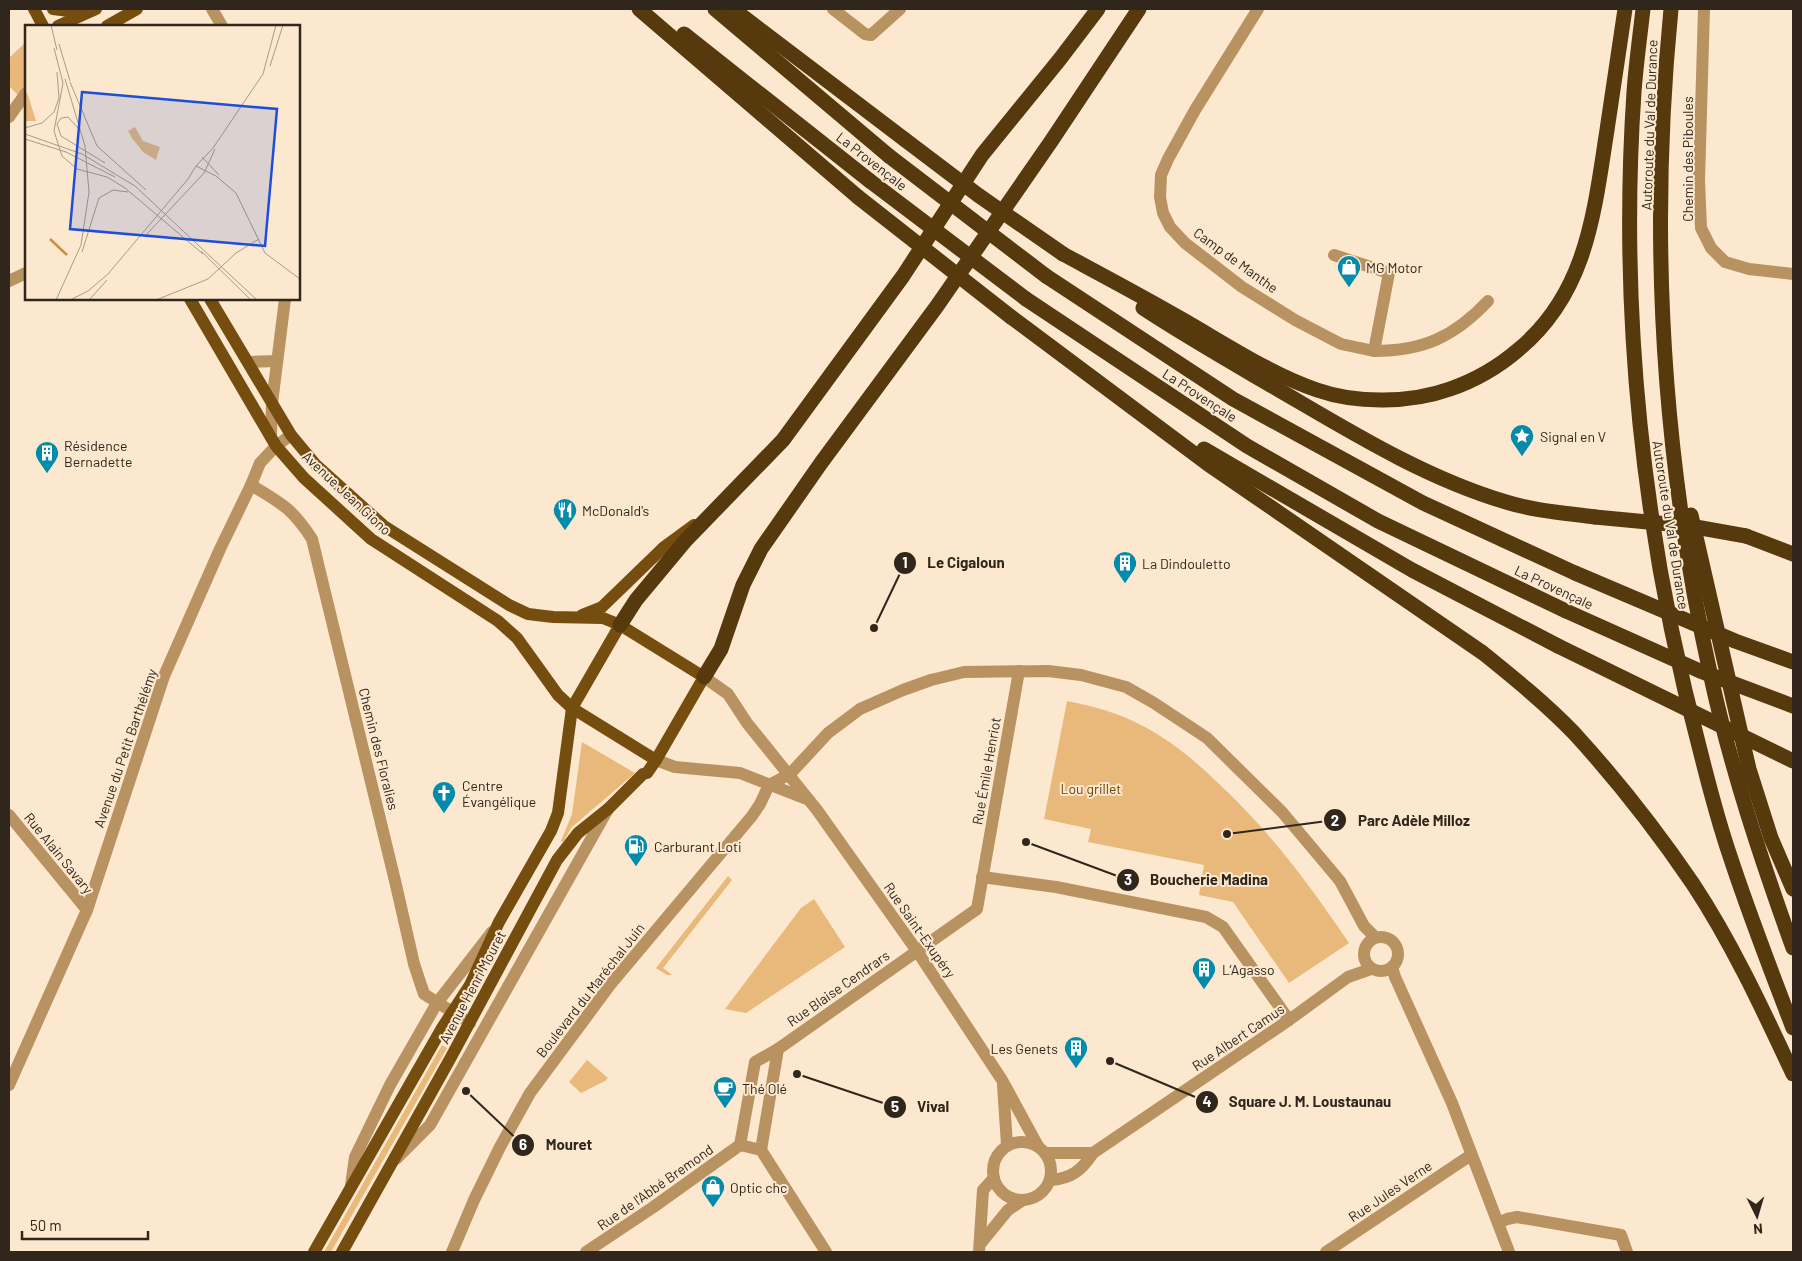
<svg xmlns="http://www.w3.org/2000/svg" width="1802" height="1261" viewBox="0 0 1802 1261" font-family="Barlow,sans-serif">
  <rect width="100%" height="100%" fill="#fce8cf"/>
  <g fill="#e9b97c">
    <path d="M 26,42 L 26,87 L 21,98 L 9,86 L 9,58 Z"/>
    <path d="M 1067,701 C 1093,706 1119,713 1143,726 C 1170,740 1194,760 1216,781 C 1269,830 1309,884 1349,943 L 1289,983 L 1233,902 L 1199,895 L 1204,865 L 1088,842 L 1091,829 L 1044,819 Z"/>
    <path d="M 582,742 L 635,773 L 572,827 L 563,842 L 561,841 L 572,814 Z"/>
    <path d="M 728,876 L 732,880 L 663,968 L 672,975 L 667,975 L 656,968 Z"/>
    <path d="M 814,899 L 845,947 L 746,1013 L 725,1009 L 801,908 Z"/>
    <path d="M 442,1045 L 447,1048 L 331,1252 L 324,1252 Z"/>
    <path d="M 587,1060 L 608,1078 L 605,1081 L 581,1093 L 569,1082 Z"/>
  </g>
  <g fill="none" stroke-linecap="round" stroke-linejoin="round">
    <g stroke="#b89261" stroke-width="12">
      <path d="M 212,9 L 222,26"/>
      <path d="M 833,9 L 865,34 L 871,35 L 900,9"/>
      <path d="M 1258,9 L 1195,110 L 1168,159 L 1161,175 L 1160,197 L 1163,213 L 1170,227 L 1185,243 L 1242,287 L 1295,320 L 1341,344 L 1374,351 L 1389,273 L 1334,255"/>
      <path d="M 1704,9 L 1699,180 L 1701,228 L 1711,248 L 1725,262 L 1749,269 L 1793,274"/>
      <path d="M 9,117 L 26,93"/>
      <path d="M 9,281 L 26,273"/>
      <path d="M 1374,351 C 1423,351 1454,337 1488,301"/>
      <path d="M 248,362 L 276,361"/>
      <path d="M 271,437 L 272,403 L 285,299"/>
      <path d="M 251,485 C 281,503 292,508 312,539 L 396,885 L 414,964 L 424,994 L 470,1023"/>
      <path d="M 704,677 L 728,694 L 747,723 L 817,810 L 917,951 L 1002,1080 L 1038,1146"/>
      <path d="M 656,760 L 675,767 L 740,773 L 809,800"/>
      <path d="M 9,815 L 87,910"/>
      <path d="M 982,877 L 1056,887 L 1206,917 L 1223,927 L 1289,1020"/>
      <circle cx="1381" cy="954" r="17"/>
      <path d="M 1392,967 L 1395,977 L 1452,1103 L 1509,1252"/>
      <path d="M 9,1085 L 87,910 L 164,676 L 220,549 L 251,485 L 260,463 L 276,446 L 291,435"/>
      <path d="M 1003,1085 L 1007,1145"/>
      <circle cx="1022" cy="1171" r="29"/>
      <path d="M 740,1145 L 755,1062 L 778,1049 L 977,909 L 1019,671"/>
      <path d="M 740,1145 L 761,1150 L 826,1252"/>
      <path d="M 761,1150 L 778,1049"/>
      <path d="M 1045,1153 L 1093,1153"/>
      <path d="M 396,1159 L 430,1125 L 608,809"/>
      <path d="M 1050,1180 C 1071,1179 1082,1170 1093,1153 L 1289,1020 L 1348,977 L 1371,969"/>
      <path d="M 351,1185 L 355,1157 L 390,1085 L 437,1003 L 492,932"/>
      <path d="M 1498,1223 L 1507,1219 L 1517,1217 L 1621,1235 L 1627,1252"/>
      <path d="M 981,1243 L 1008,1210 L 1023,1200"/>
      <path d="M 452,1252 L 474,1200 L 500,1147 L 530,1093 L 610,985 L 752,816 L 760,804 L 769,785 L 790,774 L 828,733 L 860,709 L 903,690 L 931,680 L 964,672 L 1048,671 L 1081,675 L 1126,687 L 1154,703 L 1207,738 L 1282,812 L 1340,881 L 1364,926 L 1375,937"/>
      <path d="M 586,1252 L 652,1208 L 740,1145"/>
      <path d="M 979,1252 L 983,1190 L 994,1178"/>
      <path d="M 1326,1252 L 1471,1155"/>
    </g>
    <g stroke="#754d0f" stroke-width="12">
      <path d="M 34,9 L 43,26"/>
      <path d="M 53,9 L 69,11 L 80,9"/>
      <path d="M 58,26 L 96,9"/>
      <path d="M 107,26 L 137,9"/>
      <path d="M 190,299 L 276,446 L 304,478 L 371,539 L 498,621 L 517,638 L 558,695 L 572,708 L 656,760"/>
      <path d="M 210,299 L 291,435 L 316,465 L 384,526 L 509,605 L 528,614 L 553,617 L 603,618 L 620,625 L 704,677 L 656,760 L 647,773 L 643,774 L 608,809 L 578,833 L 557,860 L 450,1059 L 342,1252"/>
      <path d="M 582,615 L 602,607 L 664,547 L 694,525"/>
      <path d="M 314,1252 L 442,1028 L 470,985 L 499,922 L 551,831 L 558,813 L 572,708 L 620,625"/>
    </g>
    <g stroke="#56390c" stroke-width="15">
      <path d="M 639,9 L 858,197"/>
      <path d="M 715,9 L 889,156"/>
      <path d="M 733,9 L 904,139"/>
      <path d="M 1643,9 C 1640,36 1636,64 1634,92 C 1619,313 1643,537 1700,750 C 1709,786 1718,821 1730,856 C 1749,914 1771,971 1793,1028"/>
      <path d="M 1671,9 C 1649,232 1662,458 1711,677 C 1731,769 1761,859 1793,948"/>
      <path d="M 684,34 L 870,181"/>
      <path d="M 1063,254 C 1102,275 1140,295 1178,317 C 1224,343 1268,373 1317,390 C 1357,404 1411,403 1450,389 C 1476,380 1497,368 1518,350 C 1587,293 1594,213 1607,130 C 1613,89 1619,49 1625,9"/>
      <path d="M 1046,276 L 1233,399 L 1423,503 L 1575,573"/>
      <path d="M 1026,299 L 1247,446 L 1378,521 L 1566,611"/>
      <path d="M 1143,308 C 1187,337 1233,363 1279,390 C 1351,432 1425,478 1506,502 C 1535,511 1565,513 1595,517"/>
      <path d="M 1011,317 L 1208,464 L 1483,653 C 1514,678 1546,704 1574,733 C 1617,780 1657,831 1693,884 C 1732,943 1763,1010 1793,1074"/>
      <path d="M 1204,449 L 1412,570 L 1558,646"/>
      <path d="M 1691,515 L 1749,769 L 1771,838 L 1793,889"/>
      <path d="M 1746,536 L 1793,554"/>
      <path d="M 620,625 L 636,600 L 686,540 L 783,440 L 903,276 L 982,155 L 1060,59 L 1098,9"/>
      <path d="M 704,677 L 721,649 L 743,585 L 761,549 L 821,463 L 937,306 L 1052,140 L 1139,9"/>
    </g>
    <g stroke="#56390c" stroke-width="15">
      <path d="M 904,139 L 978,195 L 1063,254"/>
      <path d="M 889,156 L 1046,276"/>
      <path d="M 870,181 L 1026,299"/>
      <path d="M 858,197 L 1011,317"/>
      <path d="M 1595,517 L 1690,526 L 1746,536"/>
      <path d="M 1575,573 L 1735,641 L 1793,662"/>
      <path d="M 1566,611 L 1700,671 L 1793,706"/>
      <path d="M 1558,646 L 1793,761"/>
    </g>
  </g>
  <defs>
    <g id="shop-pin" transform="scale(1.25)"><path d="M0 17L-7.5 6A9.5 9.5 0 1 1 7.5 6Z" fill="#048aaa" stroke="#fce8cf"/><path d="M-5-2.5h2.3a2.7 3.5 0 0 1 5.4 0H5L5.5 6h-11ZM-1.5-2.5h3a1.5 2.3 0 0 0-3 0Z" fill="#fff"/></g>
    <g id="sight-pin" transform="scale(1.25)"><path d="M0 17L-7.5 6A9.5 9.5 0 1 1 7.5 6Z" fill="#048aaa" stroke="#fce8cf"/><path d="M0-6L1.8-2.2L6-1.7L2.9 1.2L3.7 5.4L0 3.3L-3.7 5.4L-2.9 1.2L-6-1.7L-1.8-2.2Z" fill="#fff"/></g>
    <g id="building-pin" transform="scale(1.25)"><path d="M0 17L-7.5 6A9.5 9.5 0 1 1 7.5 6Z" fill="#048aaa" stroke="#fce8cf"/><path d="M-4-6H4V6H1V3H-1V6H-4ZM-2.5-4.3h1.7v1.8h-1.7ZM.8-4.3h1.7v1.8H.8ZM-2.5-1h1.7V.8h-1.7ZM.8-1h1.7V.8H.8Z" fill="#fff"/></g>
    <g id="restaurant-pin" transform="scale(1.25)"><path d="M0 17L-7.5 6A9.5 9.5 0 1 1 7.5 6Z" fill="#048aaa" stroke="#fce8cf"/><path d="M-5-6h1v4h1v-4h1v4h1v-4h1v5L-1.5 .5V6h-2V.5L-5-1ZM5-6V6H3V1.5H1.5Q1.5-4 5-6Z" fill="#fff"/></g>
    <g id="church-pin" transform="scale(1.25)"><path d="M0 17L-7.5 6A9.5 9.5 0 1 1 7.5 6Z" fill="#048aaa" stroke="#fce8cf"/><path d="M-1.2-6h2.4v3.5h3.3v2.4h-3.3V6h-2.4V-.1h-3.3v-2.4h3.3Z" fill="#fff"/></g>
    <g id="fuel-pin" transform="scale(1.25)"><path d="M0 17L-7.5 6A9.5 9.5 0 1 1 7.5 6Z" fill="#048aaa" stroke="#fce8cf"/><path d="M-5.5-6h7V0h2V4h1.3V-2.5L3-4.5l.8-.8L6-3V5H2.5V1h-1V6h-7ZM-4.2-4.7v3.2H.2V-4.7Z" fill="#fff"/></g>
    <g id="cafe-pin" transform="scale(1.25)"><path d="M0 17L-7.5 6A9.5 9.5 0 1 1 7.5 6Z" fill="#048aaa" stroke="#fce8cf"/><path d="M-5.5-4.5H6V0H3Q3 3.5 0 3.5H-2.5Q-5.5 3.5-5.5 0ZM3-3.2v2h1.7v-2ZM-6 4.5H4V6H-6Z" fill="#fff"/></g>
  </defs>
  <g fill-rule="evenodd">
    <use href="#shop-pin" x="1349" y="267"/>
    <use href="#sight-pin" x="1522" y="436"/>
    <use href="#building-pin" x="47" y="453"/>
    <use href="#restaurant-pin" x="565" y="510"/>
    <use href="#building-pin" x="1125" y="563"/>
    <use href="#church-pin" x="444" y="793"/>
    <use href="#fuel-pin" x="636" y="846"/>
    <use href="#building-pin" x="1204" y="969"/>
    <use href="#building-pin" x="1076" y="1048"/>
    <use href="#cafe-pin" x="725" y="1088"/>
    <use href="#shop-pin" x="713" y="1187"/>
  </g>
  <g text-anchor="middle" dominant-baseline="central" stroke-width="4" stroke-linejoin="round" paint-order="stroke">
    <g font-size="14" fill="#30261b" stroke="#fce8cf">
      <text transform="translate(1649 125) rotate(-88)">Autoroute du Val de Durance</text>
      <text transform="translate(1687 159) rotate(-90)">Chemin des Piboules</text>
      <text transform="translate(872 161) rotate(38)">La Provençale</text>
      <text transform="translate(1236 260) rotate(36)">Camp de Manthe</text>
      <text transform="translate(1200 395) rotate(33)">La Provençale</text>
      <text transform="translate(347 493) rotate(43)">Avenue Jean Giono</text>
      <text transform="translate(1671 525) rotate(81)">Autoroute du Val de Durance</text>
      <text transform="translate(1554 587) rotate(25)">La Provençale</text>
      <text transform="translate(125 748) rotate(-71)">Avenue du Petit Barthélémy</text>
      <text transform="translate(379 749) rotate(76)">Chemin des Floralies</text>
      <text transform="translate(986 771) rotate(-80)">Rue Émile Henriot</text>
      <text transform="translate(59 853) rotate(51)">Rue Alain Savary</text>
      <text transform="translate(920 930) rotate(55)">Rue Saint-Exupéry</text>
      <text transform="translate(472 987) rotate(-62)">Avenue Henri Mouret</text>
      <text transform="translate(838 988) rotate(-35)">Rue Blaise Cendrars</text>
      <text transform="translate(590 990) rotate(-52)">Boulevard du Maréchal Juin</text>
      <text transform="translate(1238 1037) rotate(-34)">Rue Albert Camus</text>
      <text transform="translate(655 1187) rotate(-35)">Rue de l'Abbé Bremond</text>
      <text transform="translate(1390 1191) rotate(-34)">Rue Jules Verne</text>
    </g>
    <g font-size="14" fill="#30261b" stroke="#fce8cf" text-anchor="start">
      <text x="1366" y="267">MG Motor</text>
      <text x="1540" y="436">Signal en V</text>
      <text x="64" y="445">Résidence<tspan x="64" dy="16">Bernadette</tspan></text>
      <text x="582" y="510">McDonald's</text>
      <text x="1142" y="563">La Dindouletto</text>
      <text x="462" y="785">Centre<tspan x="462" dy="16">Évangélique</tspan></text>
      <text x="654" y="846">Carburant Loti</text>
      <text x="1222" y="969">L’Agasso</text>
      <text x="1058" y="1048" text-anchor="end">Les Genets</text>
      <text x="742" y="1088">Thé Olé</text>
      <text x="730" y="1187">Optic chc</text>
    </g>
    <g font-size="14" fill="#6c4505" stroke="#fce8cf">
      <text x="1091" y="788">Lou grillet</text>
    </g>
  </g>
  <g transform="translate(25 25)">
    <rect width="275" height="275" fill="#fce8cf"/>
    <path d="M 0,65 L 3,70 L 11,96 L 0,96 ZM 110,102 L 118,116 L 135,122 L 131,135 L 118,127 L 107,113 L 103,106 Z" fill="#e9b97c"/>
    <path fill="none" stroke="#ca9142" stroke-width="2.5" d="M 25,214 L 42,230"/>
    <path fill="none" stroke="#aa9a87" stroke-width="1" d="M 26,0 L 32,25M 251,0 L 238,49 L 188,123 L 171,141 L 191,151 L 211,168 L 240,228 L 275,254M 34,19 L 45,56M 29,23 L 38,58 L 29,106 L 37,131 L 52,144 L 82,152 L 100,163 L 178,229M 245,41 L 258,0M 45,57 L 72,121 L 121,165M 0,103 L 17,98 L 29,87 L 34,73 L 32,47M 53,103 L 43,92 L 36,93 L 32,99 L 36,111 L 80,138M 0,109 L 57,129 L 110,161 L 232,275M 0,114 L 41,127 L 90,152M 177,132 L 194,150M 179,148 L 190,124M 121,210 L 179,148M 176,226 L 226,275M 57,227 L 74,173 L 88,165 L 103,167M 31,275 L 56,220 L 64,167 L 60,121 L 40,54M 45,275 L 63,266 L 83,249 L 163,154 L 171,141M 64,275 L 82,255M 131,275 L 183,254 L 211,228 L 234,214"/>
    <path fill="#1d4ed8" fill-opacity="0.15" stroke="#1d4ed8" stroke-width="2.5" d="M 57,67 L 252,84 L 240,221 L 45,204 Z"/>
    <rect width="275" height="275" fill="none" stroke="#30261b" stroke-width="2.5"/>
  </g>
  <path fill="none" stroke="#30261b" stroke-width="2" d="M874 628L905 563M1227 834L1335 820M1026 842L1128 880M1110 1061L1207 1102M797 1074L895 1107M466 1091L523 1145"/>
  <g fill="#30261b" stroke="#fce8cf" stroke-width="2">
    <circle cx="874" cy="628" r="5"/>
    <circle cx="1227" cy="834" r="5"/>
    <circle cx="1026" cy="842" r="5"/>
    <circle cx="1110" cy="1061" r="5"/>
    <circle cx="797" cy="1074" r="5"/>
    <circle cx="466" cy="1091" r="5"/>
    <circle cx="905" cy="563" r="12"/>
    <circle cx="1335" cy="820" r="12"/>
    <circle cx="1128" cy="880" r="12"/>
    <circle cx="1207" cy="1102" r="12"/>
    <circle cx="895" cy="1107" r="12"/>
    <circle cx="523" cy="1145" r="12"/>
  </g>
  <g font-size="15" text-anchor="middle" font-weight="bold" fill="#fff">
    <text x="905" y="568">1</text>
    <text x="1335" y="826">2</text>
    <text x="1128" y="885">3</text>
    <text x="1207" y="1107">4</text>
    <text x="895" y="1112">5</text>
    <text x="523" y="1150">6</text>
  </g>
  <g font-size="15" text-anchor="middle" font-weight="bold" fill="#30261b" stroke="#fce8cf" stroke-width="4" stroke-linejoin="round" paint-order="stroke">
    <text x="966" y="568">Le Cigaloun</text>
    <text x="1414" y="826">Parc Adèle Milloz</text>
    <text x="1209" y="885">Boucherie Madina</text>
    <text x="1310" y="1107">Square J. M. Loustaunau</text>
    <text x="933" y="1112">Vival</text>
    <text x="569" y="1150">Mouret</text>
  </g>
  <rect width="1802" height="1261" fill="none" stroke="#30261b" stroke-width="20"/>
  <g transform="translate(1757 1216) rotate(175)" stroke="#fce8cf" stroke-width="4" paint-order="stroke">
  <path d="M0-4L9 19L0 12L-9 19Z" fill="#30261b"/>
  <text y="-8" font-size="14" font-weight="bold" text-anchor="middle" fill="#30261b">N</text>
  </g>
  <path d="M22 1231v8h126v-8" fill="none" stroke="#30261b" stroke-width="2.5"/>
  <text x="30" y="1231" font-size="15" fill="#30261b" stroke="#fce8cf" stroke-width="4" paint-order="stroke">50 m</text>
</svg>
